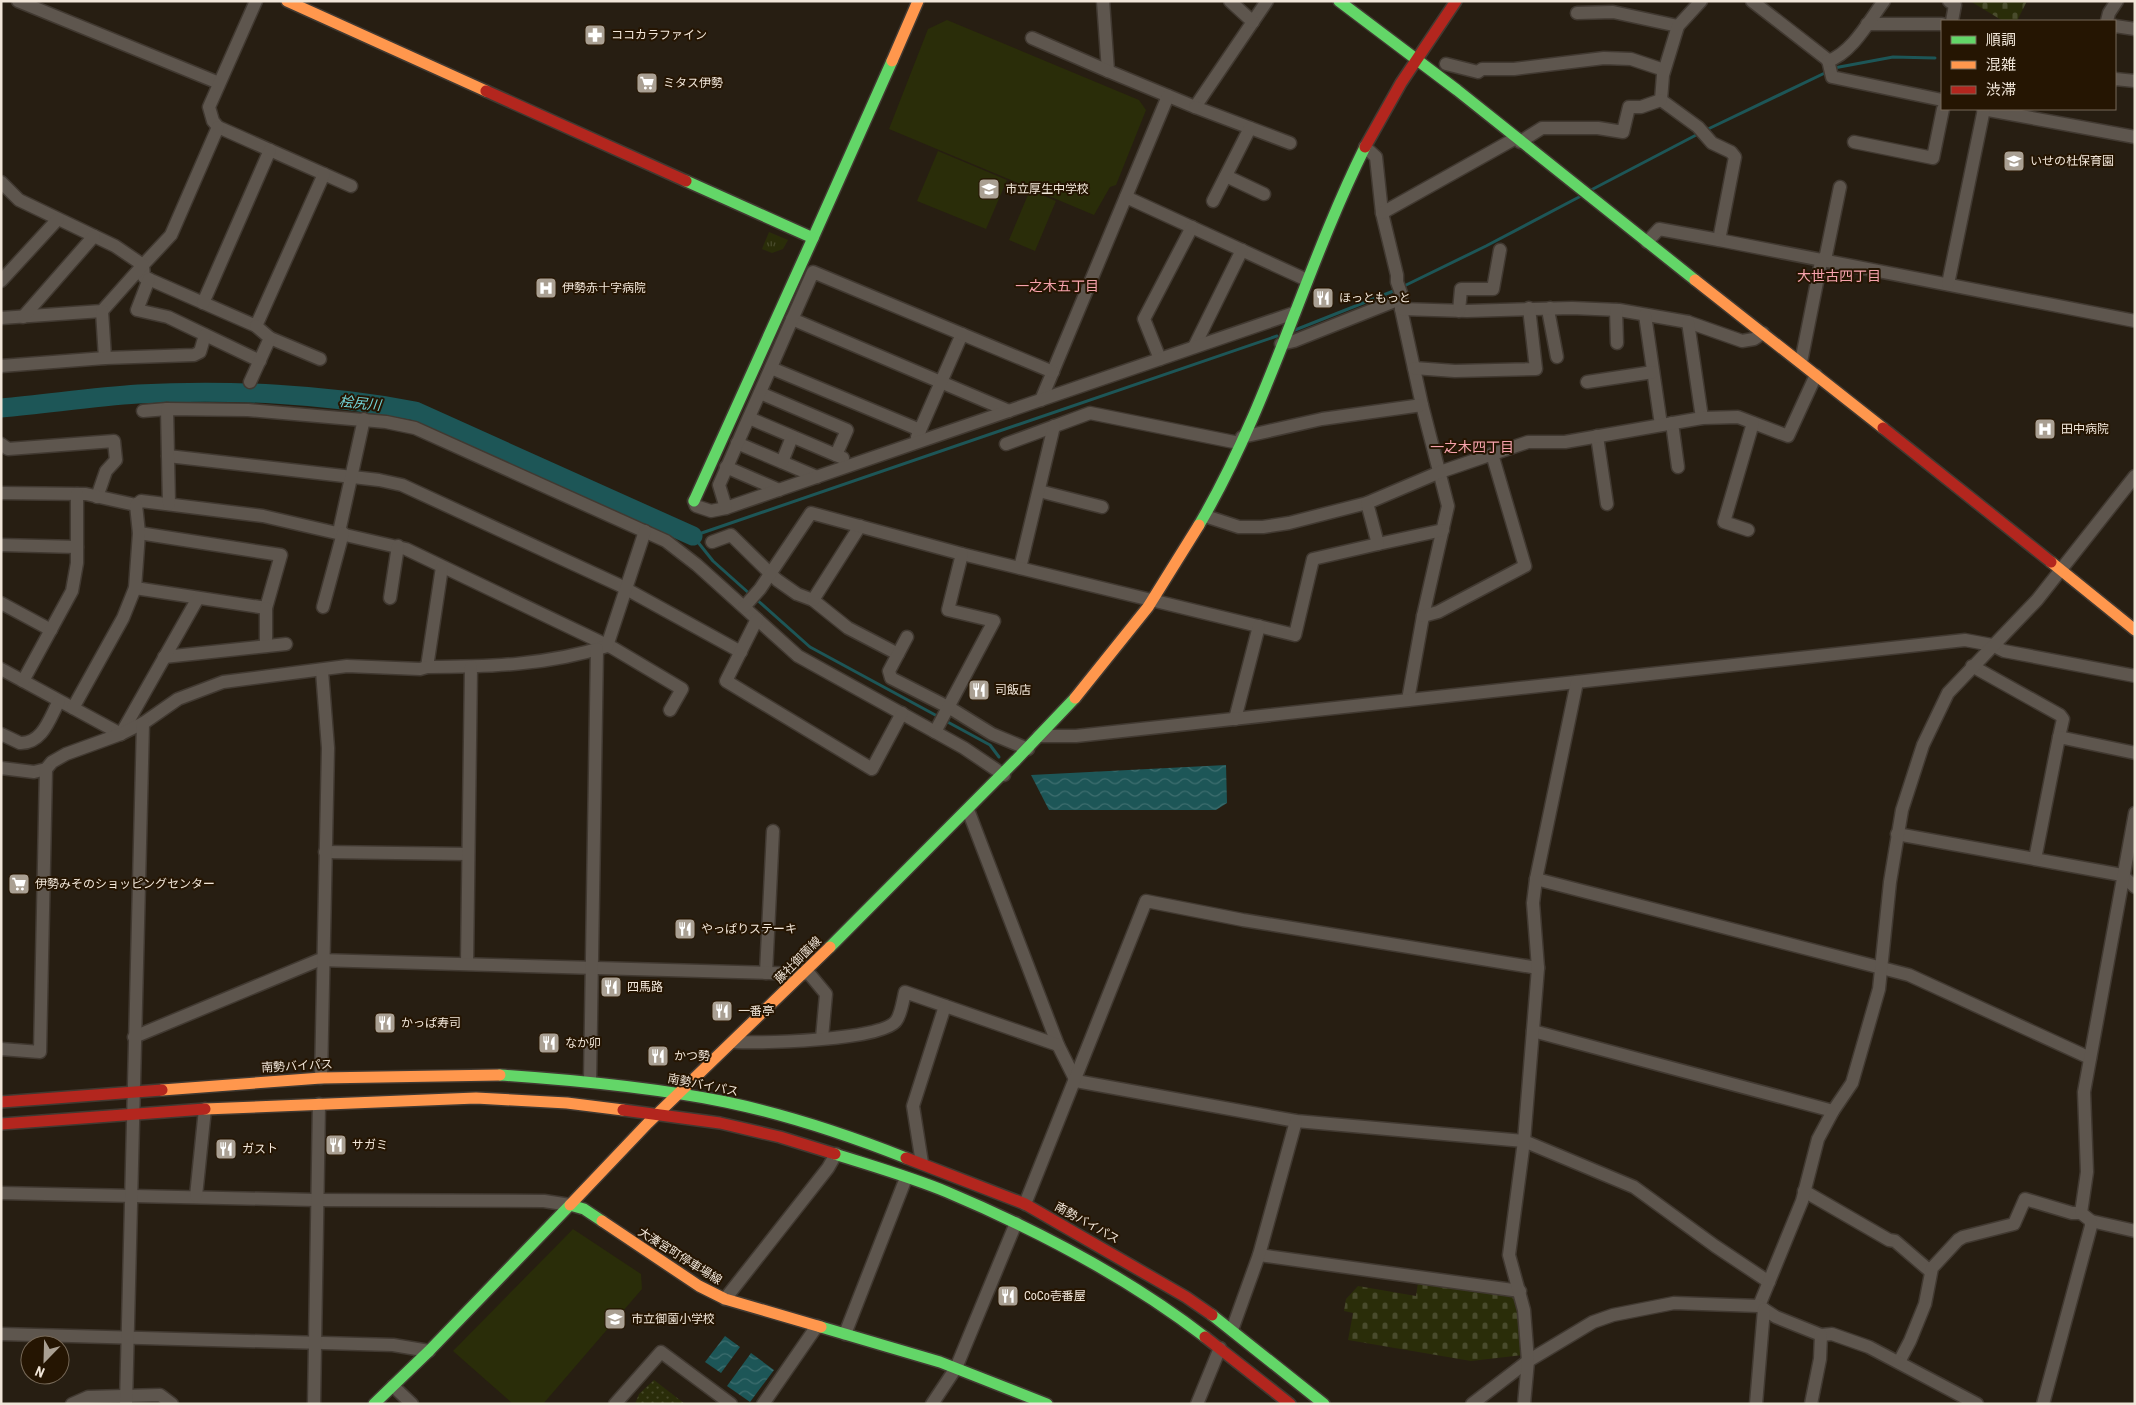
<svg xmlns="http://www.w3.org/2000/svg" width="2136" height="1405" viewBox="0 0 2136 1405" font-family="'Roboto Condensed','Noto Sans JP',sans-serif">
  <defs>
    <pattern id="grass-tufts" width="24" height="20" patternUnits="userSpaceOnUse" patternTransform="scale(1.25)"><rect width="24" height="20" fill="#2a2d09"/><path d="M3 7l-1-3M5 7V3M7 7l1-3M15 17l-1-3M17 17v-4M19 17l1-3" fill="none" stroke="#494b2c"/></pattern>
    <pattern id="cemetery-stones" width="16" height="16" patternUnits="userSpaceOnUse" patternTransform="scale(1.25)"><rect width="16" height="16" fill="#2a2d09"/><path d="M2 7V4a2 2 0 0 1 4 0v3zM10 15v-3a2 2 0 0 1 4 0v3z" fill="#494b2c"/></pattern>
    <pattern id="park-dots" width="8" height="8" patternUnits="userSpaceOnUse" patternTransform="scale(1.25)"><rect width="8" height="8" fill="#2a2d09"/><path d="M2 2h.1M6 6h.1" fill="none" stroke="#494b2c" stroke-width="1.8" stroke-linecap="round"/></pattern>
    <pattern id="water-waves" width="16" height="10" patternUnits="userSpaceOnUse" patternTransform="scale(1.25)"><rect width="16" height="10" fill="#1d5657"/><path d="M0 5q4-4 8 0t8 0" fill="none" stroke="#3e6e6f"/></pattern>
  </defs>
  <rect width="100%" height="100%" fill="#271e12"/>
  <path fill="url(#grass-tufts)" d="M 769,232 L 788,240 L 783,249 L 772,253 L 762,249 Z"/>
  <g fill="url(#cemetery-stones)">
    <path d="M 1970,1 L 2027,1 L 2017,21 L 2003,21 Z"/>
    <path d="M 1418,1282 L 1514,1294 L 1519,1300 L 1523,1355 L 1471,1361 L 1348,1340 L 1353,1313 L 1344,1311 L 1346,1299 L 1358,1286 L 1416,1296 Z"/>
  </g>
  <path fill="url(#park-dots)" d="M 654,1380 L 685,1404 L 635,1404 L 639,1394 Z"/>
  <g fill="#2a2d09">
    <path d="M 947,20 L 1139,100 L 1146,110 L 1116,185 L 1110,187 L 1094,215 L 889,129 L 928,29 Z"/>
    <path d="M 938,151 L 1007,180 L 986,229 L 917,201 Z"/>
    <path d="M 1030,190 L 1056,201 L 1035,251 L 1009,240 Z"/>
    <path d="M 573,1229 L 641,1274 L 642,1289 L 543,1404 L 513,1404 L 453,1351 Z"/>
  </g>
  <g fill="url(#water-waves)">
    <path d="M 1226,765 L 1227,803 L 1216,810 L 1049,810 L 1031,775 Z"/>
    <path d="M 725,1336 L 740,1347 L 721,1373 L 705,1362 Z"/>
    <path d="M 751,1353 L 774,1370 L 750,1402 L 727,1386 Z"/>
  </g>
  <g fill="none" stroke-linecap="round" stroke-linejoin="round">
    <g stroke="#1d5657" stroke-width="3">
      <path d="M 1834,68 L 1893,57 L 1935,58"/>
      <path d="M 1706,130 L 1829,71"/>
      <path d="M 1591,190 L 1700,133"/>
      <path d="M 1402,287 L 1486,246 L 1581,196"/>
      <path d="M 1295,330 L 1396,290"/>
      <path d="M 751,595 L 713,561 L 693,536 L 1277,336"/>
      <path d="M 756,599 L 810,647 L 939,717"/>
      <path d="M 944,720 L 990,745 L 999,757"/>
    </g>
    <path stroke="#1d5657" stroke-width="19" d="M 1,408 C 47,404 92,397 138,394 C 228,389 327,394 415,411 L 693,536"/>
    <g stroke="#413931" stroke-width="15">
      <g id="street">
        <path d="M 18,1 L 219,83"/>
        <path d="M 256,1 L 209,107 L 213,121 L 218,127 L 351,186"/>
        <path d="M 1103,1 L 1108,71 L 1195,107 L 1267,1"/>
        <path d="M 1230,1 L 1253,22"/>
        <path d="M 1752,1 L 1828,60 L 1832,77 L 1942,100"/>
        <path d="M 1949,1 L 1955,5 L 1952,21"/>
        <path d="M 1577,13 L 1613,12 L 1678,26"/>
        <path d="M 2107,21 L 2109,13 L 2117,1"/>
        <path d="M 1867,24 L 1942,24"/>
        <path d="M 2115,26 L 2135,29"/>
        <path d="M 1032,38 L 1108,71"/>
        <path d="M 1828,61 C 1852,53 1869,21 1884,1"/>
        <path d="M 1446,64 L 1478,72 L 1482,69 L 1514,69 L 1604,58 L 1631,59 L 1664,70"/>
        <path d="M 2115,79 L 2135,81"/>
        <path d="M 1661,100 L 1698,127 L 1712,143 L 1731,152 L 1735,157 L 1719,240 L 2135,321"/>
        <path d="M 1661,100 L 1663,75 L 1678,26 L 1701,1"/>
        <path d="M 1195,107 L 1290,143"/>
        <path d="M 1983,109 L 2135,137"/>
        <path d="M 218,127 L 171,235 L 143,265 L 144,277 L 256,326 L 324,174"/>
        <path d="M 1520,142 L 1542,128 L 1598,128 L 1623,132 L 1629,107 L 1641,107 L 1661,100"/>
        <path d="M 1854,142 L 1933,158 L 1943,109"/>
        <path d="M 1365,147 L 1376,157 L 1382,213 L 1397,275 L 1397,282 L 1401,293 L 1401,309 L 1422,405 L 1448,506 L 1423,616 L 1408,700"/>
        <path d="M 1226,176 L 1264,194"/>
        <path d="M 1,182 L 19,200 L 115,246 L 143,265 L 102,311 L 1,318"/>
        <path d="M 1126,197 L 1307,280"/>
        <path d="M 1213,201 L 1250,128"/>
        <path d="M 1382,213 L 1516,138"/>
        <path d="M 1647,242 L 1659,229 L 1719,240"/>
        <path d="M 149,279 L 137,310 L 168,317 L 260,361"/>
        <path d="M 1,281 L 58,219"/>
        <path d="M 1948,284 L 1984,109"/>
        <path d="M 203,303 L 270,150"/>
        <path d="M 1550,308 L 1549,315 L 1557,357"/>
        <path d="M 1401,309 L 1467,311 L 1572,308 L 1619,310 L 1688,322 L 1742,341 L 1754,339 L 1763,333"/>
        <path d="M 1616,310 L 1617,343"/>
        <path d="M 102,311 L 105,358"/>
        <path d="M 1459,311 L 1461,289 L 1493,289 L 1500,250"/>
        <path d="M 1645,315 L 1661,425"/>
        <path d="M 23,317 L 94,236"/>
        <path d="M 792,319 L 1009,411"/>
        <path d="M 1688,322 L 1702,418"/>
        <path d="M 270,338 L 320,359"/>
        <path d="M 1281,344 L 1294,341 L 1400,299"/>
        <path d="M 1194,347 L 1242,250"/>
        <path d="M 1160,359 L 1144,319 L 1192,227"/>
        <path d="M 1801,362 L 1821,262 L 1826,255 L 1840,187"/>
        <path d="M 1,366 L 105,358 L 194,355 L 200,352 L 205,335"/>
        <path d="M 771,368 L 920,430"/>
        <path d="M 1414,368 L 1455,371 L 1536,369 L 1529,308"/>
        <path d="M 250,382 L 270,338 L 256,326"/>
        <path d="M 1587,382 L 1653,372"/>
        <path d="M 760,393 L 847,430 L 836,455"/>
        <path d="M 1041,400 L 1168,96"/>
        <path d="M 143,411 L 167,409"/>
        <path d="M 749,418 L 843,458"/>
        <path d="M 1672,423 L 1678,467"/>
        <path d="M 1597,436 L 1607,504"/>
        <path d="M 917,437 L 962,334"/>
        <path d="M 1242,437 L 1322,419 L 1422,405"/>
        <path d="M 737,443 L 817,477"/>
        <path d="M 1,444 L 8,449 L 114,441 L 116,460 L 106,471 L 97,497"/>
        <path d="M 1006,444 L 1090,413 L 1239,443"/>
        <path d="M 168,456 L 379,480 L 402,485 L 619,585 L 741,652"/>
        <path d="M 782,462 L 792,437"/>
        <path d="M 726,467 L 779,490"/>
        <path d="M 1039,491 L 1102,507"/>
        <path d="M 1,493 L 86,494 L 136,505 L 141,501 L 263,516 L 406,549 L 613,648 L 682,689 L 670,710"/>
        <path d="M 694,501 L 696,506 L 711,511 L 726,508 L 1294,313"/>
        <path d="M 169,504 L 167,409 L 248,410 L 386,422 L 415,428 L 666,541 L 697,565 L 798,656 L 964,748 L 1004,775"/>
        <path d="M 726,508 L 719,485 L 813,272 L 1053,372"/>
        <path d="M 1205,516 L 1239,527 L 1263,527 L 1289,523 L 1367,503 L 1440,472 L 1528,442 L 1565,442 L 1702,418 L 1738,417 L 1788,436 L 1816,375"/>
        <path d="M 1748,530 L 1724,522 L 1753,423"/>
        <path d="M 339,532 L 364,419"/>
        <path d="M 712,542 L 731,535 L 777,580 L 797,594 L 813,600 L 848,628 L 898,654"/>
        <path d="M 1378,544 L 1443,530"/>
        <path d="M 1,545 L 77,547"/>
        <path d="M 1020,568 L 1054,426"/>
        <path d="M 135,588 L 266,608 L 281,555 L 139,533"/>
        <path d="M 390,598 L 398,546"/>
        <path d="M 813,600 L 860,526"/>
        <path d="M 1,603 L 51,630"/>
        <path d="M 323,607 L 343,533"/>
        <path d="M 744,607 L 760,589 L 811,513 L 962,554 L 1295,635 L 1313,559 L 1378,544 L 1367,503"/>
        <path d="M 1423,616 L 1438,612 L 1525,566 L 1492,454"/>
        <path d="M 757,619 L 726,681 L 872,769 L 902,713"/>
        <path d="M 907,637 L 889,671 L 891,678 L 950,708 L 992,734 L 1028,749"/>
        <path d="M 266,646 L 266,608"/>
        <path d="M 164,657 L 286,644"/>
        <path d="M 1972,666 L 2060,715 L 2063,719 L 2059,737"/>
        <path d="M 427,667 L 442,567"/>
        <path d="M 1,669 L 121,734"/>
        <path d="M 23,681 L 72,591 L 77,563 L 77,494"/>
        <path d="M 73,708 L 123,618 L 135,588 L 139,533 L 136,505"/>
        <path d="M 1235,719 L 1259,626"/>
        <path d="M 935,732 L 994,621 L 948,610 L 962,554"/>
        <path d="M 1,734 L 20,743 C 43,744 50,717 59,701"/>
        <path d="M 121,734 L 198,598"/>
        <path d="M 1039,736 L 1076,736 L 1965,640 L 1992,645 L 2004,651 L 2135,676"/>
        <path d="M 1,768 L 34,772 L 46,769 L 52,762 L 66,754 L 121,734 L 145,722 L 178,699 L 223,682 L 347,666 L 420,669 L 427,667 C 488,667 549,665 607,646 L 645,531"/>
        <path d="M 968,810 L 1058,1045 L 1076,1081"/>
        <path d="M 1897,834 L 2122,875 L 2135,887"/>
        <path d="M 325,852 L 468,854"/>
        <path d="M 2035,859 L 2059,737 L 2135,753"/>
        <path d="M 1536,879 L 1909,975 L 2090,1058"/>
        <path d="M 467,963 L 471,667"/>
        <path d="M 807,971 L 826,994 L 822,1038"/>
        <path d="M 766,973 L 773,831"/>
        <path d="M 1533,1031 L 1833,1111"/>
        <path d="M 134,1037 L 319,960 L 804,974"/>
        <path d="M 734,1042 C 760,1043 881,1041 896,1021 C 901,1015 903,1000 905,992 L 1058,1045"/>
        <path d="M 1,1049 L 40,1052 L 46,769"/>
        <path d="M 321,1078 L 328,748 L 322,671"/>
        <path d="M 590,1081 L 597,649"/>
        <path d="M 1076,1081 L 1296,1121 L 1524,1141 L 1634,1187 L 1715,1246 L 1769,1282"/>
        <path d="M 922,1163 L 913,1106 L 945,1006"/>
        <path d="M 1804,1191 L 1889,1240 L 1895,1241 L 1930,1271"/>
        <path d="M 1,1193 L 316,1200 L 544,1201 L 570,1205"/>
        <path d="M 196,1196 L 205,1109"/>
        <path d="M 1025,1204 L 1146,901 L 1243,920 L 1538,968"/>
        <path d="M 2091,1221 L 2135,1231"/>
        <path d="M 1259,1255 L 1520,1291"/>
        <path d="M 725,1299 L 828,1168 L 836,1154"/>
        <path d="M 1759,1306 L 1802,1201 L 1818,1139 L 1833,1111 L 1852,1083 L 1879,989 L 1890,882 L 1902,810 L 1923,745 L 1948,693 L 2037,600 L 2135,476"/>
        <path d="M 1232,1330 L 1259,1255 L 1296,1121"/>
        <path d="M 1,1334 L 393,1345 L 429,1351"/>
        <path d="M 845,1334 L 906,1178"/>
        <path d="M 1899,1362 L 1910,1341 L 1925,1304 L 1932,1268 L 1958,1240 L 1963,1237 L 2014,1224 L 2025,1199 L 2072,1213 L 2081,1213"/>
        <path d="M 393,1386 L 412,1404"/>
        <path d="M 72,1404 L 88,1397 L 160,1395 L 172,1404"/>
        <path d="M 126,1404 L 143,723"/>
        <path d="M 314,1404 L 319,1104"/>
        <path d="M 615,1404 L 661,1352 L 731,1404"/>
        <path d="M 763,1404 L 817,1326"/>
        <path d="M 932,1404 L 956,1368 L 1016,1223"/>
        <path d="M 1197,1404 L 1220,1348"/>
        <path d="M 1472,1404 L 1528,1361 L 1593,1322 L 1613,1315 L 1674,1303 L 1759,1306 L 1776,1317 L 1821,1335 L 1832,1334 L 1869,1347 L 1977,1404"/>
        <path d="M 1524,1404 L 1528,1361 L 1524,1310 L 1509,1255 L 1524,1141 L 1538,968 L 1533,903 L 1536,879 L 1577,682"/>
        <path d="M 1756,1404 L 1764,1309"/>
        <path d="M 1811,1404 L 1820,1359 L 1821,1335"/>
        <path d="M 2043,1404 L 2091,1226 L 2091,1221 L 2081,1213 L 2087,1172 L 2084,1092 L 2135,813"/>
      </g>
    </g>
    <g stroke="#413931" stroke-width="14">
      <g id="fast">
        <path d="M 1339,1 L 1457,90 L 1695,280"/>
        <path d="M 686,181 L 813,238 L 892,61"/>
        <path d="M 694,501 L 813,238"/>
        <path d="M 1199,525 C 1269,406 1304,270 1365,147"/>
        <path d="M 830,947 L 1016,760 L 1075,698"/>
        <path d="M 500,1075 C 575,1080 651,1087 726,1102 C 788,1115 848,1135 906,1158"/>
        <path d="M 835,1154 C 872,1166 911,1177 947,1192 C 1037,1230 1127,1277 1205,1337"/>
        <path d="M 1212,1315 L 1324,1404"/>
        <path d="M 821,1327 L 940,1362 L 1047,1404"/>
        <path d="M 374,1404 L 429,1351 L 570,1205 L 584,1209 L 602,1221"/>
      </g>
    </g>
    <g stroke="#413931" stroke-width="14">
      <g id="slow">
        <path d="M 287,1 L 486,91"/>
        <path d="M 892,61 L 918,1"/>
        <path d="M 1695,280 L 1883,428"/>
        <path d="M 2051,562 L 2135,630"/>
        <path d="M 1075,698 L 1148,607 L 1199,525"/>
        <path d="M 162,1090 L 321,1078 L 500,1075"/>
        <path d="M 205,1109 L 476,1098 L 567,1103 L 623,1110"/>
        <path d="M 570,1205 L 648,1123 L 830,947"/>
        <path d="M 602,1221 L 699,1286 L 725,1299 L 821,1327"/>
      </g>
    </g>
    <g stroke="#413931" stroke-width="14">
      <g id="jam">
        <path d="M 486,91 L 686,181"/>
        <path d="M 1365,147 L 1401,83 L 1456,1"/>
        <path d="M 1883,428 L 2051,562"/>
        <path d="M 1,1102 L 162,1090"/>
        <path d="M 623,1110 L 720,1123 L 780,1137 L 835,1154"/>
        <path d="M 1,1124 L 205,1109"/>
        <path d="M 906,1158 L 1025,1204 L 1186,1297 L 1212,1315"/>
        <path d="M 1205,1337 L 1290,1404"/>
      </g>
    </g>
    <use href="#street" stroke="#5e564e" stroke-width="12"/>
    <use href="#fast" stroke="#63d668" stroke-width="11"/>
    <use href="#slow" stroke="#ff974d" stroke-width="11"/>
    <use href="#jam" stroke="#b3261e" stroke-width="11"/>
  </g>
  <defs>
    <g id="pharmacy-square" transform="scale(1.125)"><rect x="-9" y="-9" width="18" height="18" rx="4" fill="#aaa093" stroke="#251502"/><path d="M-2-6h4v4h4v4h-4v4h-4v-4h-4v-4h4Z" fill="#fff"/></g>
    <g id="supermarket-square" transform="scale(1.125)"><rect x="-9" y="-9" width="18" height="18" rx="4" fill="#aaa093" stroke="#251502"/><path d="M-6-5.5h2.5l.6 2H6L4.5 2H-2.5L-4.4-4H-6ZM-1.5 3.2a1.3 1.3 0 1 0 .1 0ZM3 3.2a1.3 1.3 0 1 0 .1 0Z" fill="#fff"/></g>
    <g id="school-square" transform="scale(1.125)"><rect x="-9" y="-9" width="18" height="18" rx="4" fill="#aaa093" stroke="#251502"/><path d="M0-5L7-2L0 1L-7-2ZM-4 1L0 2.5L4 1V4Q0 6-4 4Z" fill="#fff"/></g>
    <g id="hospital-square" transform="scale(1.125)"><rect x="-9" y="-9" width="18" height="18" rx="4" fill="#aaa093" stroke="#251502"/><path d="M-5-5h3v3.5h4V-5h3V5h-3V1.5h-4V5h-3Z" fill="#fff"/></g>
    <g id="restaurant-square" transform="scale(1.125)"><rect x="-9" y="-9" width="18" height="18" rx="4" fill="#aaa093" stroke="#251502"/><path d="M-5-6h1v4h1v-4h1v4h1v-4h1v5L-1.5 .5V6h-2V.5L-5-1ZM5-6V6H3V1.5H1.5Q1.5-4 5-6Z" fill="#fff"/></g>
  </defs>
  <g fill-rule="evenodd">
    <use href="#pharmacy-square" x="595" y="35"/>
    <use href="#supermarket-square" x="647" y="83"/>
    <use href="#school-square" x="2014" y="161"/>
    <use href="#school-square" x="989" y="189"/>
    <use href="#hospital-square" x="546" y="288"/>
    <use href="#restaurant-square" x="1323" y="298"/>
    <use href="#hospital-square" x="2045" y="429"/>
    <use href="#restaurant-square" x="979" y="690"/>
    <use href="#supermarket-square" x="19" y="884"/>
    <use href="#restaurant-square" x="685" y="929"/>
    <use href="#restaurant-square" x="611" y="987"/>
    <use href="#restaurant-square" x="722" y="1011"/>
    <use href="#restaurant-square" x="385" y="1023"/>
    <use href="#restaurant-square" x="549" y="1043"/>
    <use href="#restaurant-square" x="658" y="1056"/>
    <use href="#restaurant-square" x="336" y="1145"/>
    <use href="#restaurant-square" x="226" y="1149"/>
    <use href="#restaurant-square" x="1008" y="1296"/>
    <use href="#school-square" x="615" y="1319"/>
  </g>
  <g text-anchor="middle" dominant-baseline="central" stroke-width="4" stroke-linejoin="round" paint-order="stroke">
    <g font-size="12" fill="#f1e6d9" stroke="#251502" text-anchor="start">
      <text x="611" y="35">ココカラファイン</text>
      <text x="663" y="83">ミタス伊勢</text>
      <text x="2030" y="161">いせの杜保育園</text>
      <text x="1005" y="189">市立厚生中学校</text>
      <text x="562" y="288">伊勢赤十字病院</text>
      <text x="1339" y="298">ほっともっと</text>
      <text x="2061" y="429">田中病院</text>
      <text x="995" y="690">司飯店</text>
      <text x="35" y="884">伊勢みそのショッピングセンター</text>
      <text x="701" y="929">やっぱりステーキ</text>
      <text x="627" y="987">四馬路</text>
      <text x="738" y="1011">一番亭</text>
      <text x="401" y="1023">かっぱ寿司</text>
      <text x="565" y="1043">なか卯</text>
      <text x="674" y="1056">かつ勢</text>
      <text x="352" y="1145">サガミ</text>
      <text x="242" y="1149">ガスト</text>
      <text x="1024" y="1296">CoCo壱番屋</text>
      <text x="631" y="1319">市立御薗小学校</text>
    </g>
    <g font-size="12" fill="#f1e6d9" stroke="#251502">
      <text transform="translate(798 960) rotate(-45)">藤社御薗線</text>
      <text transform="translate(297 1066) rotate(-3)">南勢バイパス</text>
      <text transform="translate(703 1085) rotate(11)">南勢バイパス</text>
      <text transform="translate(1087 1223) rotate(29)">南勢バイパス</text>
      <text transform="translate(680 1256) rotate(32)">大湊宮町停車場線</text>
    </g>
    <g font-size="14" fill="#f7a3ad" stroke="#251502">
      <text x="1839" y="276">大世古四丁目</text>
      <text x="1057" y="286">一之木五丁目</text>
      <text x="1472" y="447">一之木四丁目</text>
    </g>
    <g font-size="14" font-style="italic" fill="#72d4d8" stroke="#251502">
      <text transform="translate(360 403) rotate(6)">桧尻川</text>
    </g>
  </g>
  <rect width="2136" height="1405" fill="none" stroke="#f1e6d9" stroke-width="5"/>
  <rect x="1941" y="20" width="175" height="90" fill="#251502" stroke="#776958"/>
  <rect x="1951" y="36" width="25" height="8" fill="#63d668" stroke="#776958"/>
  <text x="1986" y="45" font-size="15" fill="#f1e6d9">順調</text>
  <rect x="1951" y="61" width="25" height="8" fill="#ff974d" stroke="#776958"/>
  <text x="1986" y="70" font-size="15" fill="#f1e6d9">混雑</text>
  <rect x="1951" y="86" width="25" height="8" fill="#b3261e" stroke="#776958"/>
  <text x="1986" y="95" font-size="15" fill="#f1e6d9">渋滞</text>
  <g transform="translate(45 1360) rotate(203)"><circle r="24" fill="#251502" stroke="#776958"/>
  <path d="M0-4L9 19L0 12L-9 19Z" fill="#aaa093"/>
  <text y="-8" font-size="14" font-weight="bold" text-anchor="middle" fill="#f1e6d9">N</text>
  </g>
</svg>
